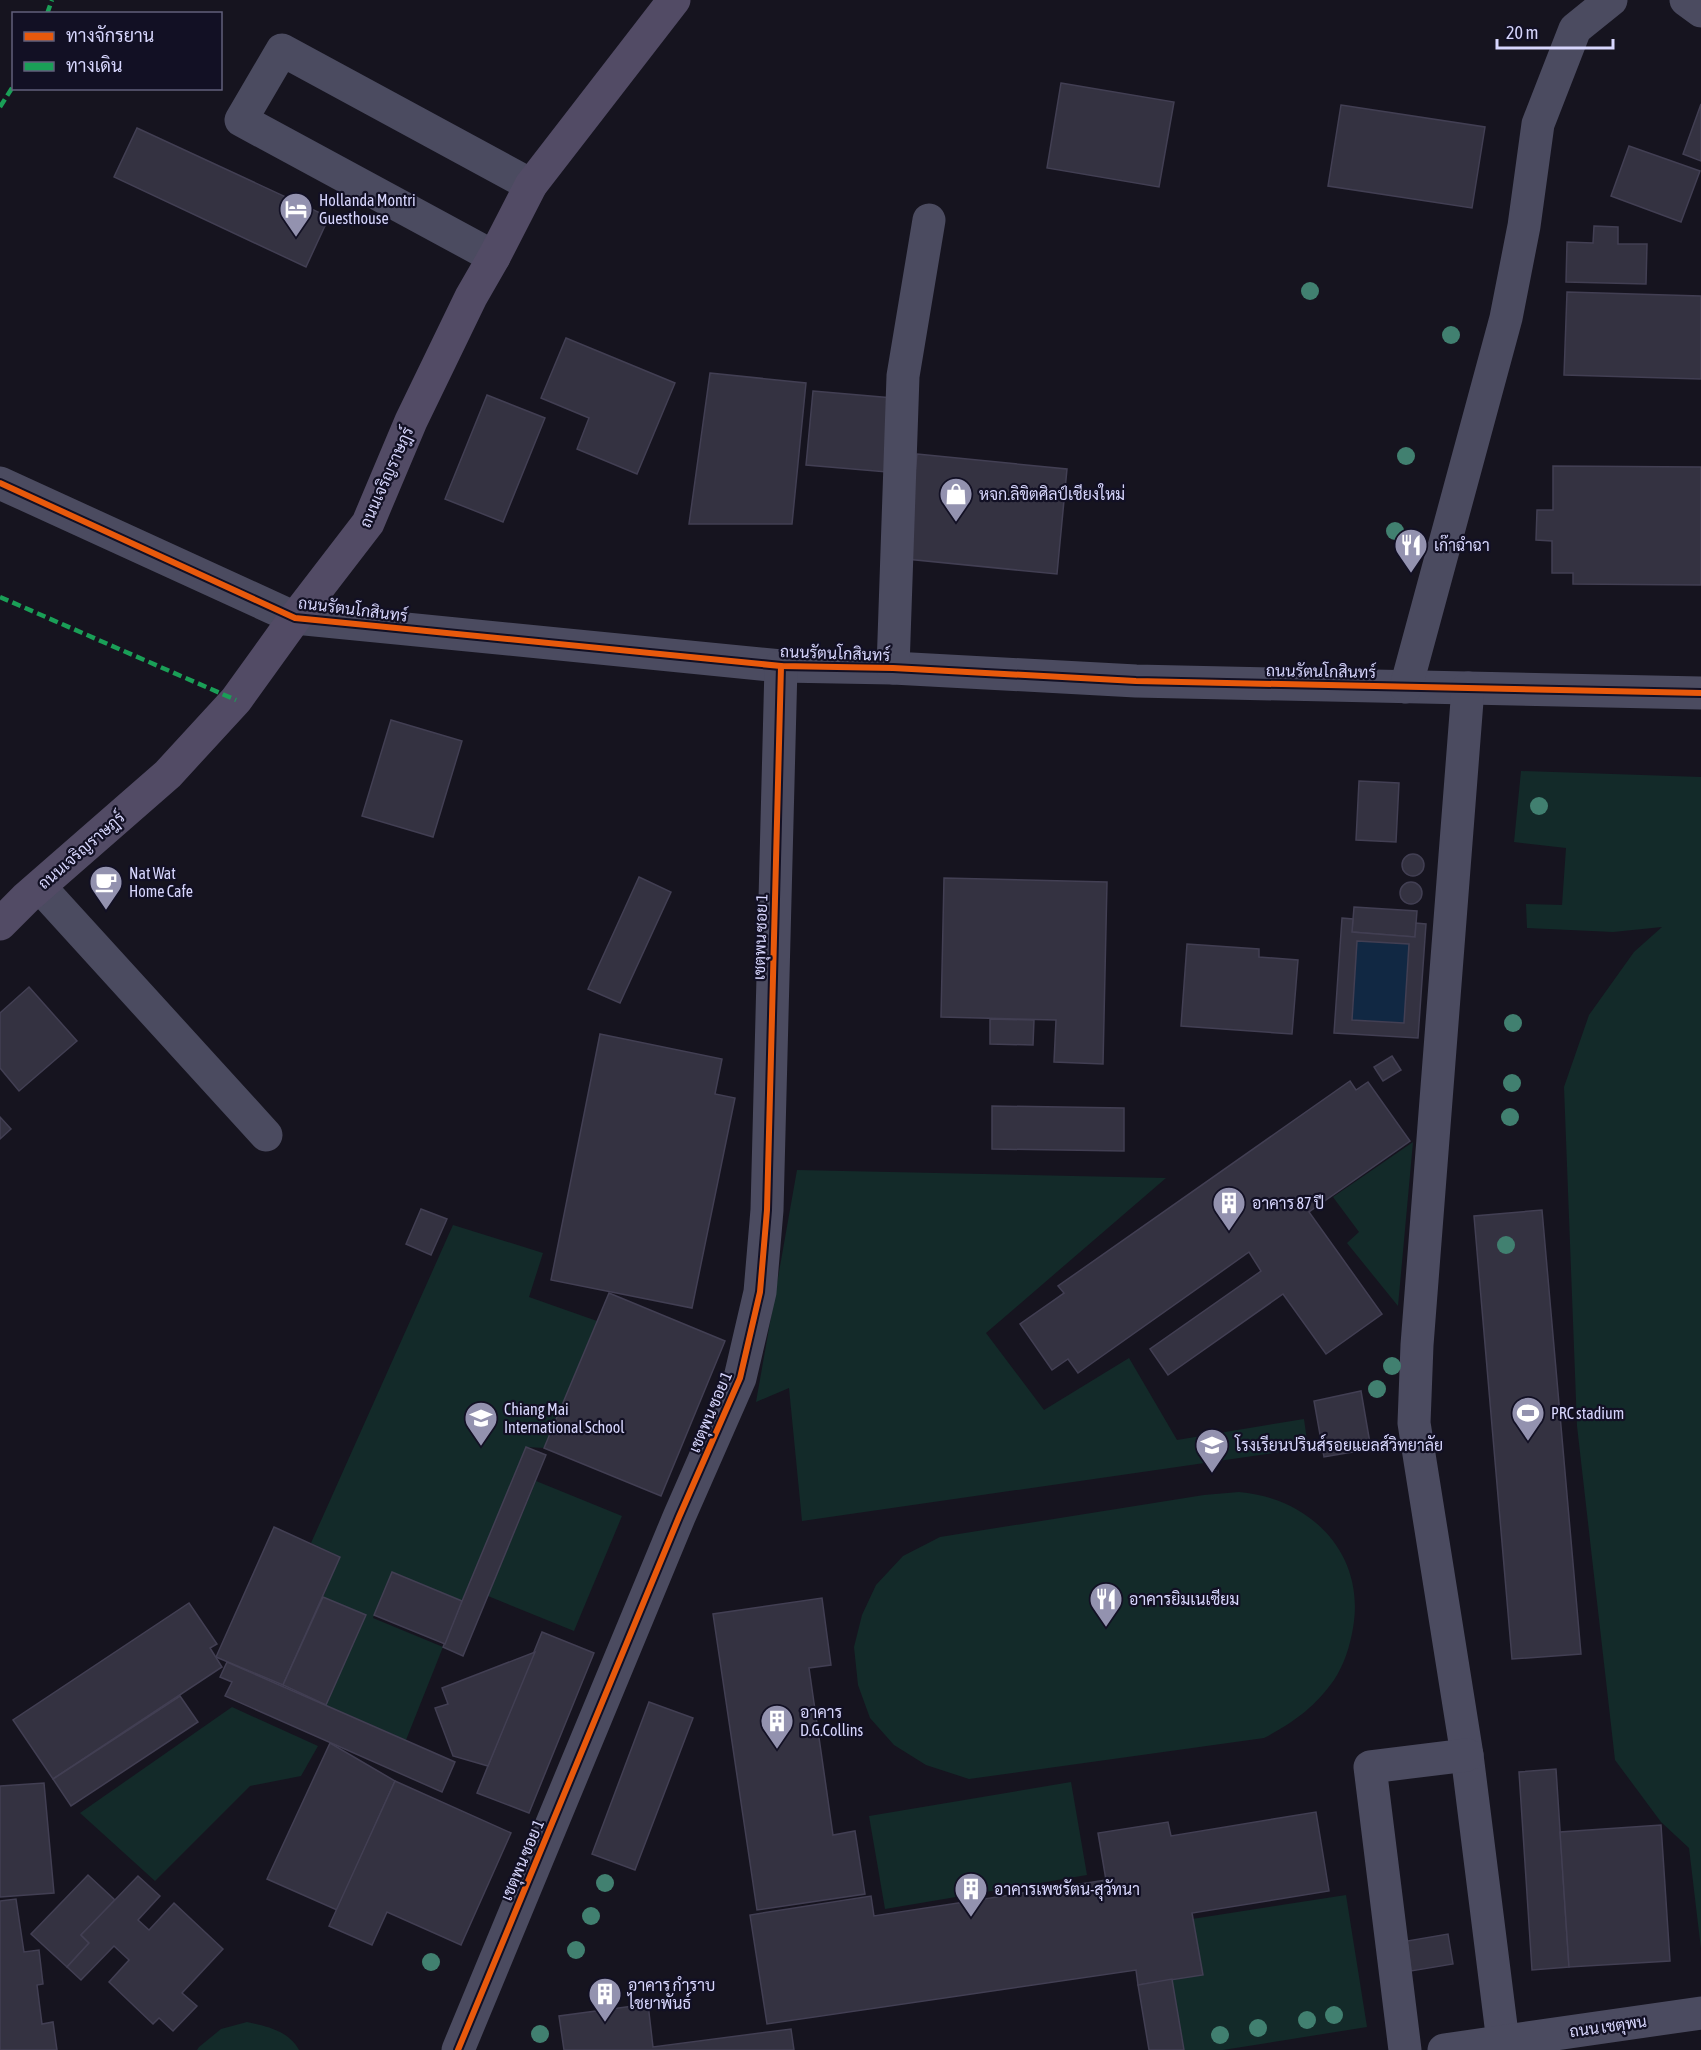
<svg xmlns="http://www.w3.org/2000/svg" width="1701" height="2050" viewBox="0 0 1701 2050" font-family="'Asap Condensed',Sarabun,sans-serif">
  <rect width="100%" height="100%" fill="#16141f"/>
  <g fill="#132a29">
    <path d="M 1521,771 L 1701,777 L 1701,1949 L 1689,1848 L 1661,1822 L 1615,1760 L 1577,1426 L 1564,1087 L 1589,1015 L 1634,952 L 1662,927 L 1613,932 L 1527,928 L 1526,904 L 1562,905 L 1566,848 L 1514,842 Z"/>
    <path d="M 1413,1142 L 1398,1306 L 1347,1243 L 1359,1232 L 1333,1197 Z"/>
    <path d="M 797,1170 L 1166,1178 L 986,1333 L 1044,1410 L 1129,1358 L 1177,1440 L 1304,1419 L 1308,1448 L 802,1521 L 789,1388 L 756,1402 Z"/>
    <path d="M 453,1225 L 543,1253 L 529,1297 L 597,1321 L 544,1448 L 526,1447 L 462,1601 L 392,1572 L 373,1618 L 443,1647 L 406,1740 L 326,1705 L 365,1616 L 323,1597 L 340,1557 L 311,1543 Z"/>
    <path d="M 536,1481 L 622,1516 L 574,1631 L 488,1596 Z"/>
    <path d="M 1239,1492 C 1311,1498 1366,1554 1353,1628 C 1350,1646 1344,1665 1334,1680 C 1314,1708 1294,1722 1264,1738 L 969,1779 L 926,1765 L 894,1745 L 870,1718 L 858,1685 L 854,1647 L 862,1615 L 876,1585 L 903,1556 L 940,1537 L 1204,1495 Z"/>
    <path d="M 232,1707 L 318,1746 L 301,1776 L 250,1786 L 155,1881 L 80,1813 Z"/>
    <path d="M 1071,1782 L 1087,1875 L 885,1909 L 869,1816 Z"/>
    <path d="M 1346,1895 L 1367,2027 L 1223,2050 L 1184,2050 L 1172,1979 L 1192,1919 Z"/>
    <path d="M 247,2022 C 266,2026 289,2031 299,2050 L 197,2050 L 199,2047 L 221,2029 Z"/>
  </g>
  <path fill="#112843" d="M 1357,941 L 1409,944 L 1404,1023 L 1352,1020 Z"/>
  <g fill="#343241" stroke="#423f53" stroke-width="1.5" fill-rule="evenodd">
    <path d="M 1061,83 L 1174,102 L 1159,187 L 1047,168 Z"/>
    <path d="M 1701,104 L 1701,161 L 1683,154 Z"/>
    <path d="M 1341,105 L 1485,127 L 1472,208 L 1328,186 Z"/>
    <path d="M 137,128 L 329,217 L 306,267 L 114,177 Z"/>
    <path d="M 1629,146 L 1700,171 L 1681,222 L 1611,196 Z"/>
    <path d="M 1594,226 L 1618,227 L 1618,244 L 1647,244 L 1646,284 L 1566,282 L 1567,242 L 1593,243 Z"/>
    <path d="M 1567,292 L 1701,296 L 1701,379 L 1564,375 Z"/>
    <path d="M 566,338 L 675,383 L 637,474 L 577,449 L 589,418 L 541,398 Z"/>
    <path d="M 710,373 L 806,383 L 792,524 L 689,524 Z"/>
    <path d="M 813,391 L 893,398 L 887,472 L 806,465 Z"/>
    <path d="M 487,395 L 545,418 L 503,522 L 445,499 Z"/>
    <path d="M 917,454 L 1067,469 L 1057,574 L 906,559 Z"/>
    <path d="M 1553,466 L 1701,467 L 1701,585 L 1573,584 L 1573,573 L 1552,573 L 1552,541 L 1536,540 L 1537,510 L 1553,510 Z"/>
    <path d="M 391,720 L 462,741 L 433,837 L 362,816 Z"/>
    <path d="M 1359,781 L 1399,783 L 1396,842 L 1356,840 Z"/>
    <circle cx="1413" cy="865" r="11"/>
    <path d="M 639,877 L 671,892 L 620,1003 L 588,989 Z"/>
    <path d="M 944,878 L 1107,882 L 1103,1064 L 1054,1062 L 1056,1020 L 941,1017 Z"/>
    <circle cx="1411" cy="893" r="11"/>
    <path d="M 1354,907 L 1417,911 L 1415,937 L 1352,932 Z"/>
    <path d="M 1342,918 L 1353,919 L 1352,932 L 1415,937 L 1416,923 L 1426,924 L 1418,1038 L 1334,1033 ZM 1357,941 L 1409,944 L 1404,1023 L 1352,1020 Z"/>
    <path d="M 1187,944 L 1259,949 L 1259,957 L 1298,960 L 1292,1034 L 1181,1026 Z"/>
    <path d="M 29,987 L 77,1041 L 19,1091 L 0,1068 L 0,1013 Z"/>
    <path d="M 990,1019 L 1034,1020 L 1033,1045 L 990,1044 Z"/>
    <path d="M 600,1034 L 722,1059 L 715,1094 L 735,1098 L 692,1308 L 551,1280 Z"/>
    <path d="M 1392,1056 L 1401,1070 L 1383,1081 L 1374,1067 Z"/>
    <path d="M 1350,1081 L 1356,1090 L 1368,1082 L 1410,1141 L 1309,1212 L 1382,1314 L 1326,1354 L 1283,1294 L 1168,1375 L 1150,1349 L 1261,1271 L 1249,1252 L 1078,1373 L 1068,1359 L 1052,1370 L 1020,1324 L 1064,1293 L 1058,1286 Z"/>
    <path d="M 992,1106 L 1124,1108 L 1124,1151 L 992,1149 Z"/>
    <path d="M 0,1117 L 11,1129 L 0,1139 Z"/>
    <path d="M 421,1209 L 447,1219 L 431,1255 L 406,1244 Z"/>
    <path d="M 1542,1210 L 1581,1654 L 1512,1659 L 1474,1216 Z"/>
    <path d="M 609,1293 L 725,1341 L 661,1496 L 544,1448 Z"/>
    <path d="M 1361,1391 L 1371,1449 L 1324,1457 L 1314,1401 Z"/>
    <path d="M 526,1447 L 546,1455 L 463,1656 L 443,1647 Z"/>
    <path d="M 274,1527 L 340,1557 L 283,1685 L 216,1657 Z"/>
    <path d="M 392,1572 L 462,1601 L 445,1644 L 374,1615 Z"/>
    <path d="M 323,1597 L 366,1615 L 326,1705 L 283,1685 Z"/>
    <path d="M 822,1598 L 831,1665 L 809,1668 L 833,1835 L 855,1831 L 865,1894 L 757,1910 L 713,1614 Z"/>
    <path d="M 189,1603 L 217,1644 L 210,1648 L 222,1667 L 53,1779 L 13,1720 Z"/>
    <path d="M 542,1632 L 594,1653 L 529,1813 L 477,1793 Z"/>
    <path d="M 535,1652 L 488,1766 L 453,1756 L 435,1708 L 448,1704 L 442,1688 Z"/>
    <path d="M 227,1662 L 455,1762 L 442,1792 L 225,1696 L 232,1682 L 220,1677 Z"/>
    <path d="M 180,1696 L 198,1722 L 71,1806 L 53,1779 Z"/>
    <path d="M 649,1702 L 693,1718 L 635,1870 L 592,1854 Z"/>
    <path d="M 330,1743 L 395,1781 L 337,1910 L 267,1879 Z"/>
    <path d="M 1556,1769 L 1569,1967 L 1532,1970 L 1519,1772 Z"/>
    <path d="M 395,1781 L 511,1833 L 461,1945 L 387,1912 L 372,1945 L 329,1926 Z"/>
    <path d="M 44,1783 L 54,1893 L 0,1897 L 0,1786 Z"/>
    <path d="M 1316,1812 L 1329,1891 L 1192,1913 L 1203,1975 L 1138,1985 L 1136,1970 L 767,2024 L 750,1915 L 871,1896 L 874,1916 L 1106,1880 L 1098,1833 L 1168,1822 L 1171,1836 Z"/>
    <path d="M 1661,1825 L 1670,1961 L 1569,1967 L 1560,1832 Z"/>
    <path d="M 88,1875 L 115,1900 L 81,1935 L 89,1943 L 67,1967 L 31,1934 Z"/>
    <path d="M 138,1876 L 160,1896 L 138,1920 L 149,1930 L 174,1903 L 223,1949 L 182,1993 L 197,2006 L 173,2031 L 159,2018 L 153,2024 L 109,1982 L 129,1960 L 114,1946 L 81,1980 L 67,1967 L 89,1943 L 81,1935 Z"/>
    <path d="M 16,1899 L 24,1952 L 39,1950 L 43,1984 L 37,1985 L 42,2024 L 53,2022 L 57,2050 L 0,2050 L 0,1901 Z"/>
    <path d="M 1448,1934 L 1453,1964 L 1411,1971 L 1407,1941 Z"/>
    <path d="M 1172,1979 L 1184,2050 L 1149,2050 L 1138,1985 Z"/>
    <path d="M 648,2004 L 653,2047 L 791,2029 L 794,2050 L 564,2050 L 559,2016 Z"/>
  </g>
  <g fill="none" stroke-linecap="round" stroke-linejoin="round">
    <g stroke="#4b4b60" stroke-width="33">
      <path d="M 1686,0 L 1701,11"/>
      <path d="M 494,257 L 241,120 L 282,50 L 531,185"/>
      <path d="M 0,483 L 295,618 L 781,666 L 893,668 L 1136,681 L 1701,693"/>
      <path d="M 893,668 L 903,376 L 929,220"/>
      <path d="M 1406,687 L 1506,318 L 1524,226 L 1538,124 L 1575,29 L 1611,0"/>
      <path d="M 1468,688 L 1417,1345 L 1414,1423 L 1467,1755 L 1503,2042"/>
      <path d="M 40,887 L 266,1135"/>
      <path d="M 458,2050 L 679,1517 L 740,1378 L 760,1292 L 767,1210 L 781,666"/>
      <path d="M 1405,2050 L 1370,1767 L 1467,1755"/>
      <path d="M 1444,2050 L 1701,2013"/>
    </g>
    <path stroke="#524b65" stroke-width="33" d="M 0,924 L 26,898 L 168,774 L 236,700 L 295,618 L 368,523 L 411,421 L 471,297 L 494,257 L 531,185 L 674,0"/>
    <g stroke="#1a9f57" stroke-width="4.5" stroke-dasharray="9 4.5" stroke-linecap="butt">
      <path d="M 47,14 L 52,0"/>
      <path d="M 0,107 L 14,85"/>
      <path d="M 0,597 L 236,700"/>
    </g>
    <g stroke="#121024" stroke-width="10">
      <g id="cycleway">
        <path d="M 0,483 L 295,618 L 781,666 L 893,668 L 1136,681 L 1701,693"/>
        <path d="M 458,2050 L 679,1517 L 740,1378 L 760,1292 L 767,1210 L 781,666"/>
      </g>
    </g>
    <use href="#cycleway" stroke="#e8590c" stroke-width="6"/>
  </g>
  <g fill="#418070">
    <circle cx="1310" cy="291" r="9"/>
    <circle cx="1451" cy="335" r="9"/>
    <circle cx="1406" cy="456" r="9"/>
    <circle cx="1395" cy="531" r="9"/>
    <circle cx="1539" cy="806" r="9"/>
    <circle cx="1513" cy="1023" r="9"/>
    <circle cx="1512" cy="1083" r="9"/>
    <circle cx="1510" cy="1117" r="9"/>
    <circle cx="1506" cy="1245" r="9"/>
    <circle cx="1392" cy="1366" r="9"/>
    <circle cx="1377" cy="1389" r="9"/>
    <circle cx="605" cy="1883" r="9"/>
    <circle cx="591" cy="1916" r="9"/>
    <circle cx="576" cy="1950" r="9"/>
    <circle cx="431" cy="1962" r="9"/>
    <circle cx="1334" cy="2015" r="9"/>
    <circle cx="1307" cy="2020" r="9"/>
    <circle cx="1258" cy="2028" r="9"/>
    <circle cx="540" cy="2034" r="9"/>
    <circle cx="1220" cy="2035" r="9"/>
  </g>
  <defs>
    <g id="hotel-pin" transform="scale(1.725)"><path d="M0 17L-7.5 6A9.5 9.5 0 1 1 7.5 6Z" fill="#9392af" stroke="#121024"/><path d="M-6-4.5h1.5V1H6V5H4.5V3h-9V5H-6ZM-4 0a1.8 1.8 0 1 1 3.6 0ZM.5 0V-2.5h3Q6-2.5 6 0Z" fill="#fff"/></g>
    <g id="shop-pin" transform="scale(1.725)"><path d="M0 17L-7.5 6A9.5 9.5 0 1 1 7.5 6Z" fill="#9392af" stroke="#121024"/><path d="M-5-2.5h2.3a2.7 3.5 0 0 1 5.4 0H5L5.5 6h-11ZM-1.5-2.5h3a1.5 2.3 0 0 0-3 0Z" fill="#fff"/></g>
    <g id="restaurant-pin" transform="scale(1.725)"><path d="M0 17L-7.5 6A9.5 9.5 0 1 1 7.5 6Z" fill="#9392af" stroke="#121024"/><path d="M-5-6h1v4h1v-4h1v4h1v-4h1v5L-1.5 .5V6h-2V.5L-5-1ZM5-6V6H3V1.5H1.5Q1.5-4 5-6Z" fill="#fff"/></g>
    <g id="cafe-pin" transform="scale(1.725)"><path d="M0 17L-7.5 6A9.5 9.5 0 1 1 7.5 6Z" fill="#9392af" stroke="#121024"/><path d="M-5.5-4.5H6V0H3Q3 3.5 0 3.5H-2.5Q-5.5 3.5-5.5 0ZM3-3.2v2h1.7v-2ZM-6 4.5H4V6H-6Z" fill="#fff"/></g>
    <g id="building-pin" transform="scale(1.725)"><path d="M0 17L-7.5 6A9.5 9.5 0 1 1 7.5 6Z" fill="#9392af" stroke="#121024"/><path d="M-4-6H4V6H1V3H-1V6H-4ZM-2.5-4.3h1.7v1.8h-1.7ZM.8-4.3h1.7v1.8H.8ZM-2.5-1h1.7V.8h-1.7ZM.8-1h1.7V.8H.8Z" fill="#fff"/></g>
    <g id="stadium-pin" transform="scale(1.725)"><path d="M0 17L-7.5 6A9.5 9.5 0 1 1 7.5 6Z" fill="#9392af" stroke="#121024"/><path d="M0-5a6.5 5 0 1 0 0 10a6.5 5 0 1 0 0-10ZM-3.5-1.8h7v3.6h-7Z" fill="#fff"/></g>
    <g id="school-pin" transform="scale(1.725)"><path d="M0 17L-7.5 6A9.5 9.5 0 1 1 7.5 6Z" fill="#9392af" stroke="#121024"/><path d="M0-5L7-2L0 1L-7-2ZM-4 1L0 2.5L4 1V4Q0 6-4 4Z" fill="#fff"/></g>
  </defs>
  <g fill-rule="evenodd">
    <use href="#hotel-pin" x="296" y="209"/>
    <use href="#shop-pin" x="956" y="494"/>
    <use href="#restaurant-pin" x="1411" y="545"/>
    <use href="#cafe-pin" x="106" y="882"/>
    <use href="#building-pin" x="1229" y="1203"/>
    <use href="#stadium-pin" x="1528" y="1413"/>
    <use href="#school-pin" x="481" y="1418"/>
    <use href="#school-pin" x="1212" y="1445"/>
    <use href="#restaurant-pin" x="1106" y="1599"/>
    <use href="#building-pin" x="777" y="1721"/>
    <use href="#building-pin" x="971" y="1889"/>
    <use href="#building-pin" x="605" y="1994"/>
  </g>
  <g text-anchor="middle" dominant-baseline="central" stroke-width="4.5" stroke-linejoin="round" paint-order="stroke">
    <g font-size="16" fill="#d7d6fd" stroke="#121024" text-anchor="start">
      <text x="319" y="200">Hollanda Montri<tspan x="319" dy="18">Guesthouse</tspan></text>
      <text x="979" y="494">หจก.ลิขิตศิลป์เชียงใหม่</text>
      <text x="1434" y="545">เก๊าฉำฉา</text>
      <text x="129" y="873">Nat Wat<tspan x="129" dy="18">Home Cafe</tspan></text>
      <text x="1252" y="1203">อาคาร 87 ปี</text>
      <text x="504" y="1409">Chiang Mai<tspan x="504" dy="18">International School</tspan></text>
      <text x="1551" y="1413">PRC stadium</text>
      <text x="1235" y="1445">โรงเรียนปรินส์รอยแยลส์วิทยาลัย</text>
      <text x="1129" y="1599">อาคารยิมเนเซียม</text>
      <text x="800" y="1712">อาคาร<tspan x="800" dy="18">D.G.Collins</tspan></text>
      <text x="994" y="1889">อาคารเพชรัตน-สุวัทนา</text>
      <text x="628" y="1985">อาคาร กำราบ<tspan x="628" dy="18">ไชยาพันธ์</tspan></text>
    </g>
    <g font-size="16" fill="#d7d6fd" stroke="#121024">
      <text transform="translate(386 477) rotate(-66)">ถนนเจริญราษฎร์</text>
      <text transform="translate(353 609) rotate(7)">ถนนรัตนโกสินทร์</text>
      <text transform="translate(835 653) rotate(2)">ถนนรัตนโกสินทร์</text>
      <text transform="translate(1321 671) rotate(1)">ถนนรัตนโกสินทร์</text>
      <text transform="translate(81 850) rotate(-41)">ถนนเจริญราษฎร์</text>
      <text transform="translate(760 937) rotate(-88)">เชตุพน ซอย 1</text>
      <text transform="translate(710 1412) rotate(-67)">เชตุพน ซอย 1</text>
      <text transform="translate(522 1860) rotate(-67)">เชตุพน ซอย 1</text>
      <text transform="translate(1608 2026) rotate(-8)">ถนน เชตุพน</text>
    </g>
  </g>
  <rect x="12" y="12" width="210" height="78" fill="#121024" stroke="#615f7b" stroke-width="1.5"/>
  <rect x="24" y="32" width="30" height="9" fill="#e8590c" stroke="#615f7b" stroke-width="1.5"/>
  <text x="66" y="42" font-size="18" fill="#d7d6fd">ทางจักรยาน</text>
  <rect x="24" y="62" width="30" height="9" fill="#1a9f57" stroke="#615f7b" stroke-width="1.5"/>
  <text x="66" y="72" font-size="18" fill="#d7d6fd">ทางเดิน</text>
  <path d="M1497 39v9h116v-9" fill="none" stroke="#d7d6fd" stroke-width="3"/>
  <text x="1506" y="39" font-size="18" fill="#d7d6fd" stroke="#121024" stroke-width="4.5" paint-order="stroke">20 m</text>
</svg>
